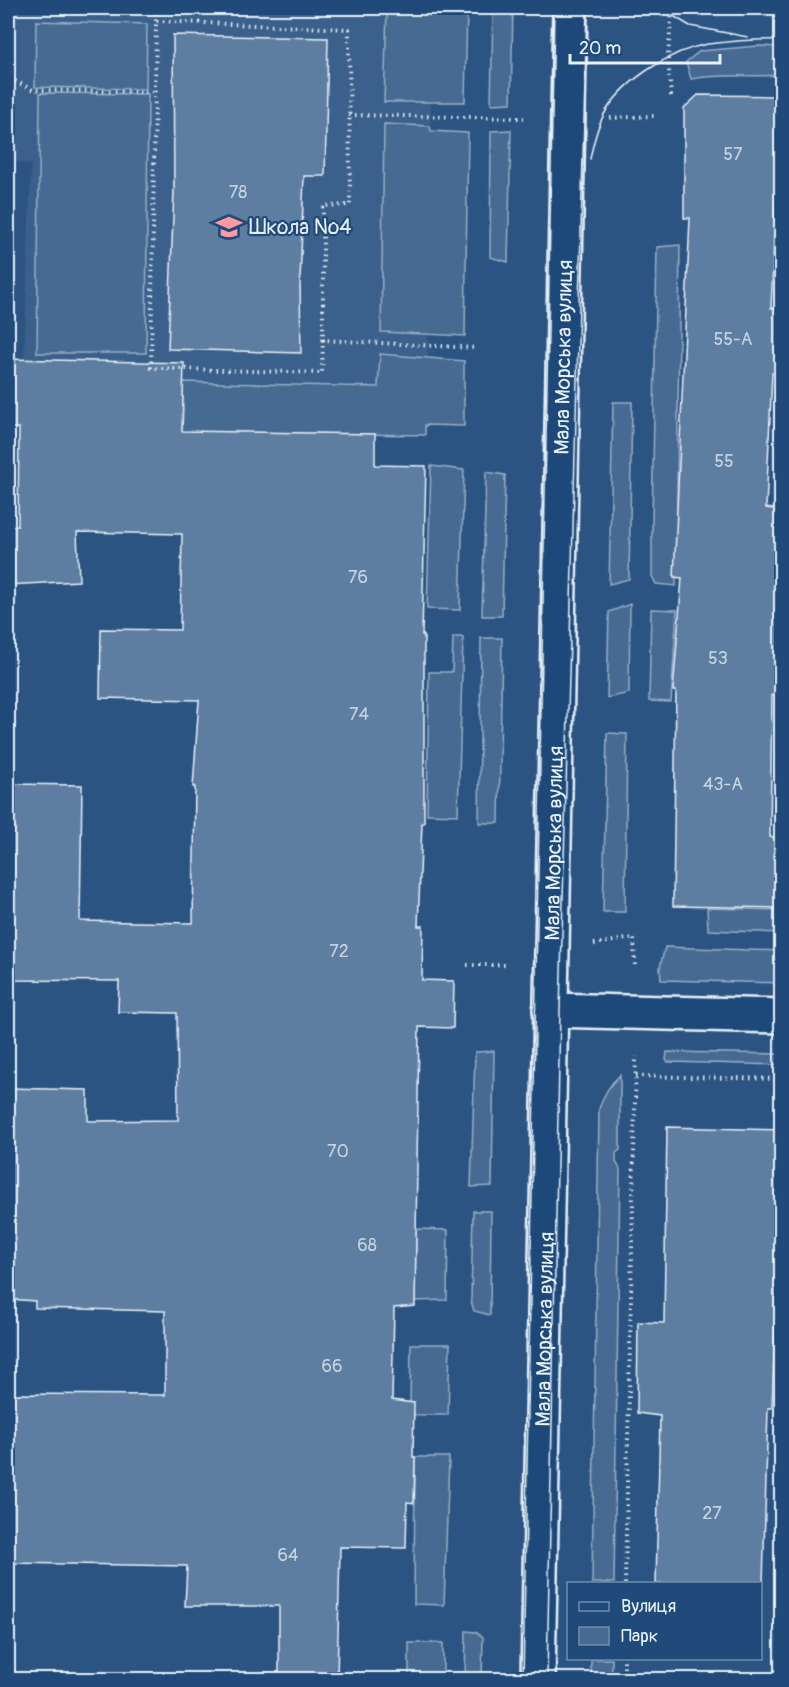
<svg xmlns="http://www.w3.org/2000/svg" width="789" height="1687" viewBox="0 0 789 1687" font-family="Pangolin,sans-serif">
  <rect width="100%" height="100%" fill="#2b5482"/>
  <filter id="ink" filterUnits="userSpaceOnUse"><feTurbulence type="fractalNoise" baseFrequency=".0167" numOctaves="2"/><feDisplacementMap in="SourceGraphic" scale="12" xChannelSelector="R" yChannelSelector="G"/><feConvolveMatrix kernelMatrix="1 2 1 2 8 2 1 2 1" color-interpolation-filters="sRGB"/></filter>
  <g filter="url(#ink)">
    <path fill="#3a608b" d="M 8,8 L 432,8 L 428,344 L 425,435 L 24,359 L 31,164 L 8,161 Z"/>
    <g fill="#476b93" stroke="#98aec6" stroke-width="1.5">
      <path d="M 257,8 L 467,8 L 465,102 L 384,102 L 387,10 Z"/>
      <path d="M 493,8 L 513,8 L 511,103 L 491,104 Z"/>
      <path d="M 36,21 L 147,24 L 146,89 L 35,87 Z"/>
      <path d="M 758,46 L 781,47 L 781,75 C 751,77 720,74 691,79 L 686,62 L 700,51 Z"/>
      <path d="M 40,93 L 148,94 L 146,353 L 37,353 Z"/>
      <path d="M 384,124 L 430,126 L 431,131 L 468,133 L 465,336 L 381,332 Z"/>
      <path d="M 511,130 L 508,262 L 490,257 L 491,131 Z"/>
      <path d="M 680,245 L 676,586 L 656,584 L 652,576 L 652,524 L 657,247 Z"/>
      <path d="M 380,354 L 464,361 L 464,426 L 425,425 L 425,435 L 182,432 L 183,382 L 378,387 Z"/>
      <path d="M 613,402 L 632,402 L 629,579 L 609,584 Z"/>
      <path d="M 431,466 L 464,470 L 460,610 L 427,609 Z"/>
      <path d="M 486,472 L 505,475 L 502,616 L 482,616 Z"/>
      <path d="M 630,604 L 629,693 L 607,698 L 609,612 Z"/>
      <path d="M 651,609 L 677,610 L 671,702 L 649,701 Z"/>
      <path d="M 453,637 L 463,637 L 458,815 L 427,814 L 429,672 L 452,672 Z"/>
      <path d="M 481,638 L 502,638 L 499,823 L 479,823 Z"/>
      <path d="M 607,733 L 627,734 L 625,912 L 603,912 Z"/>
      <path d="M 707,908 L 781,910 L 781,933 L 708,930 Z"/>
      <path d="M 665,947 L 781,951 L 781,983 L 661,980 L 660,967 Z"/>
      <path d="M 494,1051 L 492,1186 L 471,1187 L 475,1052 Z"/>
      <path d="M 667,1052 L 781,1054 L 781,1065 L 668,1062 L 666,1060 Z"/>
      <path d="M 620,1075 L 620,1150 L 616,1153 L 616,1162 L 620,1169 L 614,1583 L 592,1583 L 599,1109 C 603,1095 609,1085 620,1075 Z"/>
      <path d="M 473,1211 L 491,1211 L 490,1315 L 474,1311 L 471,1301 Z"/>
      <path d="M 416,1229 L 448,1230 L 447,1300 L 415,1301 Z"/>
      <path d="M 411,1344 L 450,1344 L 448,1415 L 413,1415 L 410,1403 Z"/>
      <path d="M 415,1457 L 449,1457 L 444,1605 L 414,1604 Z"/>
      <path d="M 466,1631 L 476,1632 L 483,1637 L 482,1679 L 465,1679 Z"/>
      <rect x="409" y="1643" width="34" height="36"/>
      <rect x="591" y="1659" width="21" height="20"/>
    </g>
    <g fill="#5d7da1" stroke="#e8f1f8" stroke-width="1.5">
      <path d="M 173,35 L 328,38 L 325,176 L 304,176 L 300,281 L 301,353 L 168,349 L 174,190 Z"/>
      <path d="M 698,95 L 782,96 L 782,196 L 776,197 L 771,308 L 782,308 L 782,374 L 772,373 L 766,508 L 782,510 L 782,696 L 772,695 L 770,837 L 782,837 L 782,908 L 673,906 L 676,691 L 673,691 L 682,578 L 674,577 L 690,218 L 684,218 L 684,108 Z"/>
      <path d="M 8,359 L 184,363 L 182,431 L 375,434 L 375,465 L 426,466 L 422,635 L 424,635 L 424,823 L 422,823 L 418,926 L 423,926 L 422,980 L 454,981 L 453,1028 L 419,1027 L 415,1306 L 394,1308 L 392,1400 L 414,1403 L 413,1457 L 415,1457 L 414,1503 L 407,1502 L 406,1548 L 340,1547 L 337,1680 L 279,1680 L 279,1606 L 185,1606 L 187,1566 L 8,1563 L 8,1394 L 165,1395 L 165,1311 L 35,1308 L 35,1301 L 8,1299 L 8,1088 L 88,1090 L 88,1121 L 178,1120 L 177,1013 L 118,1012 L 119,981 L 9,980 L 10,784 L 82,785 L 80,921 L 193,923 L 195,787 L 193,787 L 199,700 L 100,698 L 101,629 L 180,630 L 182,534 L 77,532 L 79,581 L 8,585 L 8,526 L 18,526 L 19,428 L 8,428 Z"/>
      <path d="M 667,1127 L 782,1130 L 782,1224 L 779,1224 L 772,1408 L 768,1408 L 763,1584 L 656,1584 L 660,1416 L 637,1413 L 638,1322 L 664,1323 Z"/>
    </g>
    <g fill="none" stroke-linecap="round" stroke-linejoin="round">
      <g stroke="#e8f1f8" stroke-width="38">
        <g id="street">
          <path d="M 550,1010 L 782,1016"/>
          <path id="s1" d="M 538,1680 L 570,8"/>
        </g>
      </g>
      <g stroke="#e8f1f8" stroke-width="4" stroke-dasharray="1.5 4.5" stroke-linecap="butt">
        <path d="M 156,21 L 157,8"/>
        <path d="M 15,81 L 33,90 L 155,92"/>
        <path d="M 671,96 L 668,57 L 672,8"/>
        <path d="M 349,115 L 524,118"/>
        <path d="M 610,118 L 654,116"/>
        <path d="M 323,340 L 322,373 L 151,368 L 156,21 L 349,29 L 350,205 L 323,206 L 323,340 L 476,348"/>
        <path d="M 594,944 L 634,938 L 635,968"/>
        <path d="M 467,965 L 509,965"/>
        <path d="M 636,1076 L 782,1079"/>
        <path d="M 625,1584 L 636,1056"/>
        <path d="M 624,1680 L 624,1658"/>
      </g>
      <use href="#street" stroke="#1f4a7a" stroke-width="33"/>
      <g stroke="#e8f1f8" stroke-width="1.5">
        <path d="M 660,8 L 690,26 L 748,37"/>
        <path d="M 590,159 C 593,144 598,124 606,111 C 626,79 672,50 708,44 C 732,41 758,39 782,40"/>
        <path d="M 523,1680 L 554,8"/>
        <path d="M 547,1680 L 560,1011 L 587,8"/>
      </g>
    </g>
  </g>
  <defs>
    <g id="school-bare" transform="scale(2.07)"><path d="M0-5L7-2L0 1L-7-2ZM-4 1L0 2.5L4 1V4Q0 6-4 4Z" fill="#ff9aa2" stroke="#1f4a7a" stroke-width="2.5" paint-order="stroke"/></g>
  </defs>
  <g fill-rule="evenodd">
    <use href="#school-bare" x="229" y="227"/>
  </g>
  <g text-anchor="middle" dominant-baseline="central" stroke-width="4.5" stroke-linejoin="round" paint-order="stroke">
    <g font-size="18" fill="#c5d4e2">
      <text x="733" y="154">57</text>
      <text x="238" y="192">78</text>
      <text x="733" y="339">55-А</text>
      <text x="724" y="461">55</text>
      <text x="358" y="577">76</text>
      <text x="718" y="658">53</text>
      <text x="359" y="714">74</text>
      <text x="723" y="784">43-А</text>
      <text x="339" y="951">72</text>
      <text x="338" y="1151">70</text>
      <text x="367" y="1245">68</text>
      <text x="332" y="1366">66</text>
      <text x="712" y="1513">27</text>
      <text x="288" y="1555">64</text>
    </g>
    <g font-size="21" fill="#e8f1f8" stroke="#1f4a7a" text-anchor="start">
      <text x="249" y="227">Школа №4</text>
    </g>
    <g font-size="21" fill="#e8f1f8" stroke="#1f4a7a">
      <text stroke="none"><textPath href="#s1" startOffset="1323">Мала Морська вулиця</textPath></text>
      <text stroke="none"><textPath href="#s1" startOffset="837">Мала Морська вулиця</textPath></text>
      <text stroke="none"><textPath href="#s1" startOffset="351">Мала Морська вулиця</textPath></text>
    </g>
  </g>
  <rect width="789" height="1687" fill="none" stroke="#1f4a7a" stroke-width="30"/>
  <rect x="15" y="15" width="759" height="1657" fill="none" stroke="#e8f1f8" stroke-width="2" filter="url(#ink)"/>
  <rect x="567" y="1582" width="195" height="78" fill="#1f4a7a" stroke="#6f8dac" stroke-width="1.5"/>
  <rect x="579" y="1602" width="30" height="9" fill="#1f4a7a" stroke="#6f8dac" stroke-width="1.5"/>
  <text x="621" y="1612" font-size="18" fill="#e8f1f8">Вулиця</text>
  <rect x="579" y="1627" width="30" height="18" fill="#476b93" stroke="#6f8dac" stroke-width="1.5"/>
  <text x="621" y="1642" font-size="18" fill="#e8f1f8">Парк</text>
  <path d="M570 54v9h150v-9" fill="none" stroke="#e8f1f8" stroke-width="3"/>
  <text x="579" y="54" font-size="18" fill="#e8f1f8" stroke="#1f4a7a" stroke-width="4.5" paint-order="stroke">20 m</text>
</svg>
